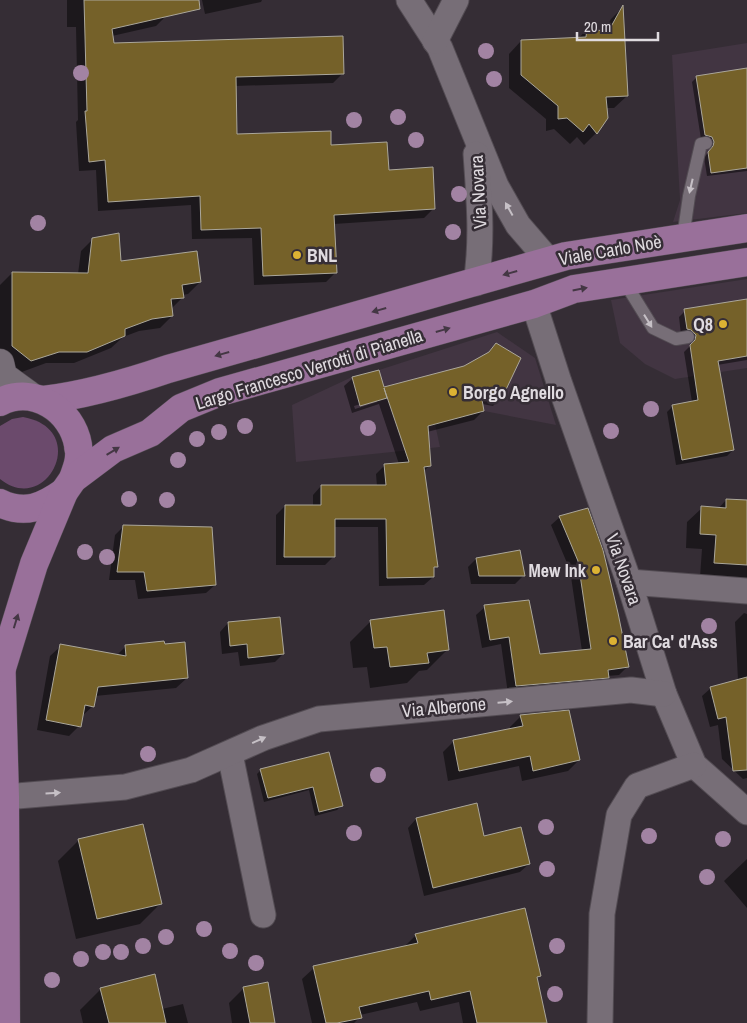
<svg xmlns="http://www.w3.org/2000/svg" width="747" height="1023" viewBox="0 0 747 1023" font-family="'Archivo Narrow',sans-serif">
  <rect width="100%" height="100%" fill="#352d35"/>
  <g fill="#423542">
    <path d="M 747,43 L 747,213 L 673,222 L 680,200 L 672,55 Z"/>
    <path d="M 747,279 L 747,368 L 675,379 L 645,364 L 620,343 L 611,300 Z"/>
    <path d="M 497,332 L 535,358 L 556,425 L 484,411 L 435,424 L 440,447 L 296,462 L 292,405 L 352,377 L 379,370 Z"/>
  </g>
  <path fill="#6b4a6c" d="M 23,417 C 91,429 47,517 0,479 L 0,426 L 12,419 Z"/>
  <g fill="#0007" fill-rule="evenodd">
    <path d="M 67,0 L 166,0 L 166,16 L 156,26 L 112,36 L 113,44 L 343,73 L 333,83 L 235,86 L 236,136 L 330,147 L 388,171 L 434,208 L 424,218 L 334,224 L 336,272 L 326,282 L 254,285 L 252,238 L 192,239 L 191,205 L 98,211 L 96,170 L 79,171 L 76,122 L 78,120 L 76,27 L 67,27 Z"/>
    <path d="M 202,0 L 262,0 L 261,2 L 205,14 Z"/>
    <path d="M 622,8 L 627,96 L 614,108 L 606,108 L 596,133 L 584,145 L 577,137 L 570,144 L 554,129 L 546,131 L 546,119 L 509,88 L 509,54 L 521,41 L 578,39 L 587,29 L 604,32 L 611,19 Z"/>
    <path d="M 747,69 L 747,171 L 707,176 L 704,157 L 710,151 L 711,146 L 701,139 L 692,82 L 696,78 Z"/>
    <path d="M 93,239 L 120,263 L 200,282 L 188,294 L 182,295 L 183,297 L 171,309 L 172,316 L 160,328 L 139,331 L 123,337 L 111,348 L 74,363 L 46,363 L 19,373 L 0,358 L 0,285 L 12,273 L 78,274 L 81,251 Z"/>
    <path d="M 747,307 L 747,360 L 717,365 L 733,450 L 727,456 L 676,465 L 667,412 L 673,406 L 692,402 L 684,352 L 690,346 L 690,342 L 681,335 L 679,317 L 685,311 Z"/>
    <path d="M 496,344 L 501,397 L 493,406 L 482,404 L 483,411 L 474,420 L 427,432 L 430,465 L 424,471 L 436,566 L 433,570 L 433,577 L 424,585 L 379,586 L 378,527 L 334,527 L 334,556 L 325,565 L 276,565 L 276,515 L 285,506 L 313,506 L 313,495 L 321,486 L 377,486 L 376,474 L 385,465 L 399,464 L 379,404 L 352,413 L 344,386 L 353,378 L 383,389 L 465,367 L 488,353 ZM 377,399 L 377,402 L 355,409 L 354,406 Z"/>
    <path d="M 726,500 L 747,501 L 747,579 L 700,577 L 702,549 L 686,548 L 687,522 L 702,508 L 718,509 Z"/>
    <path d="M 560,517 L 628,666 L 619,675 L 607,676 L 599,686 L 508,694 L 501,644 L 482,648 L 476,615 L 485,607 L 539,656 L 582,651 L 570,570 L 551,525 Z"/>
    <path d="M 124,526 L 215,585 L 206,593 L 138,599 L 135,580 L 109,580 L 115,535 Z"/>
    <path d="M 476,559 L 524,575 L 515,584 L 471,584 L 468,567 Z"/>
    <path d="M 744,613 L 747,614 L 747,778 L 743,779 L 722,759 L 718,725 L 710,727 L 702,696 L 711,688 L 738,680 L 735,622 Z"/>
    <path d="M 371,621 L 448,649 L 427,670 L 419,671 L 407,683 L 370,688 L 367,667 L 353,668 L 350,642 Z"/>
    <path d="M 228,623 L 283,654 L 275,662 L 240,666 L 238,652 L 222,654 L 220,632 Z"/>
    <path d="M 163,643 L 187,678 L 176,688 L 95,696 L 93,706 L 82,716 L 79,726 L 69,736 L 37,730 L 50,656 L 61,646 L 116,656 L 125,647 Z"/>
    <path d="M 521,716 L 579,760 L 568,771 L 522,781 L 519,766 L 448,781 L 443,752 L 453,742 L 511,730 L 510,727 Z"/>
    <path d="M 328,753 L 341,806 L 337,810 L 315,816 L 309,790 L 264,802 L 257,774 L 261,770 Z"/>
    <path d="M 476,805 L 483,837 L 529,864 L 520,872 L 424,896 L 408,828 L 416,819 Z"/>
    <path d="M 79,840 L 160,904 L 140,924 L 76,939 L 58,861 Z"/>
    <path d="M 747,859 L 747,908 L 724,881 Z"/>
    <path d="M 416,935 L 539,976 L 537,979 L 546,1023 L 463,1023 L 459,1002 L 420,1011 L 417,1002 L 360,1015 L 360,1017 L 354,1023 L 312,1023 L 302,979 L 314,968 L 404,947 Z"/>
    <path d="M 244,988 L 274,1023 L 232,1023 L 229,1003 Z"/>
    <path d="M 101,989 L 162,1009 L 183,1004 L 188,1023 L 83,1023 L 80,1010 Z"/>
  </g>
  <g fill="#756129" stroke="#aba79b">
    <path d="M 84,0 L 199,0 L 200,9 L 112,29 L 114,43 L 343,36 L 344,74 L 236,77 L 237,134 L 331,131 L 331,145 L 387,142 L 389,170 L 433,167 L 435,209 L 334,215 L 337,273 L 263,276 L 261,228 L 201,230 L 200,196 L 108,202 L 105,160 L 89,162 L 85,111 L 87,111 Z"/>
    <path d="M 623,5 L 628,96 L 606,97 L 608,118 L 597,134 L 589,124 L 583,132 L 567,118 L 558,119 L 558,106 L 521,75 L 521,40 L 586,37 L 587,28 L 608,32 Z"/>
    <path d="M 747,68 L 747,168 L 711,173 L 708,152 L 713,146 L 714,142 L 712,137 L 705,135 L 696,76 Z"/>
    <path d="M 119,233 L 121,261 L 197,251 L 201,282 L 182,285 L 184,298 L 171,299 L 173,316 L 152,319 L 125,329 L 125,336 L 87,352 L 59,352 L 31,361 L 12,346 L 12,272 L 88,273 L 92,238 Z"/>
    <path d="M 747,299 L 747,356 L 718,361 L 734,450 L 682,460 L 672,405 L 698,400 L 690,345 L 695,340 L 696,335 L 691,330 L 687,329 L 684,309 Z"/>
    <path d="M 496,343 L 521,358 L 502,398 L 481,394 L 484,411 L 428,426 L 431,466 L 424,467 L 438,567 L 434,567 L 434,577 L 387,578 L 386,519 L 335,519 L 335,557 L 284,557 L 285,505 L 321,505 L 321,485 L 386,485 L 384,464 L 409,462 L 384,388 L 387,398 L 360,406 L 352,377 L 379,370 L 384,387 L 464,366 L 489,352 Z"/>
    <path d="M 726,499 L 747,500 L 747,565 L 714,563 L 716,535 L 700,534 L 701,506 L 726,508 Z"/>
    <path d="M 588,508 L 603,550 L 618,613 L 629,667 L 608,670 L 609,678 L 516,686 L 509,637 L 490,640 L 484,605 L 529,600 L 540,654 L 591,649 L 578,561 L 559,516 Z"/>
    <path d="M 123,525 L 212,527 L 216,585 L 147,591 L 144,572 L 117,572 Z"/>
    <path d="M 520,550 L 525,576 L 479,576 L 476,558 Z"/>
    <path d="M 444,610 L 449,650 L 427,653 L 429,663 L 390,667 L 387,647 L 374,648 L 370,620 Z"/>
    <path d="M 280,617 L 284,654 L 248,658 L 247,644 L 230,646 L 228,622 Z"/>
    <path d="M 164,641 L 165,644 L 185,642 L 188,678 L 98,687 L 94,707 L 85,705 L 81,727 L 46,720 L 60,644 L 126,656 L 125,645 Z"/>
    <path d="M 747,677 L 747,770 L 733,771 L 726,717 L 718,719 L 710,687 Z"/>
    <path d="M 569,710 L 580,760 L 533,771 L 530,756 L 459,771 L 453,740 L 523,726 L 520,715 Z"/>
    <path d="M 329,752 L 343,806 L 319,812 L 313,787 L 268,798 L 260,769 Z"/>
    <path d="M 477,803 L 484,836 L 521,827 L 530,864 L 433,888 L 416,818 Z"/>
    <path d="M 143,824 L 162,904 L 97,919 L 78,839 Z"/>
    <path d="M 525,908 L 541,976 L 537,977 L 547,1023 L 477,1023 L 470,991 L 431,1000 L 429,991 L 359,1007 L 362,1018 L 337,1023 L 326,1023 L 313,966 L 418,943 L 415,934 Z"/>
    <path d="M 155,974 L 166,1023 L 109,1023 L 100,988 Z"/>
    <path d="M 268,982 L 275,1023 L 250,1023 L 243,987 Z"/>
  </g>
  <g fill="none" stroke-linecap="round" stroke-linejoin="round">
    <g stroke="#534c53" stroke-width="14">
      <g id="service">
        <path d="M 683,238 L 689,196 L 701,144 L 706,143"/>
        <path d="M 624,281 L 653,328 L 676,339 L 688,337"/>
      </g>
    </g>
    <g stroke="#534c53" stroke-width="27">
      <g id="minor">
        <path d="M 409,0 L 440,48 L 496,186 L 518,225 L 549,261"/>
        <path d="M 435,41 L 456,0"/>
        <path d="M 476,283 C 483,240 479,197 476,154"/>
        <path d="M 534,304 L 559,382 L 629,582 L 664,694 L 694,765 L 747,812"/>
        <path d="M 629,582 L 747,591"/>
        <path d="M 230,754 L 263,915"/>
        <path d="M 5,797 L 125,787 L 191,770 L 263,738 L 319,719 L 631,690 L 664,694"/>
        <path d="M 600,1023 L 602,914 L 619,815 L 637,786 L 694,765"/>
      </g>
    </g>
    <g stroke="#534c53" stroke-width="29">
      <path id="tertiary" d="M 0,363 L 3,376 L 32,397"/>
    </g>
    <g stroke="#534c53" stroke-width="29">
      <g id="primary">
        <path d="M 43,400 C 86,395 127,383 168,369 L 566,256 L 747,228"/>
        <path d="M 0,402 C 34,385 72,410 78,445 C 78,449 80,453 79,456 C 79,464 75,472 73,479"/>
        <path d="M 0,503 C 25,515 43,507 64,492"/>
        <path d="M 1,650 L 5,797 L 6,1023"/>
        <path d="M 2,668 L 34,564 L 64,492 L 73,479 L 113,449 L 150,433 L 181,408 L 220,392 L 534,304 L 574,289 L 747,262"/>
      </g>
    </g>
    <use href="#service" stroke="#776e77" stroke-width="12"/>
    <use href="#minor" stroke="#776e77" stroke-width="25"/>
    <use href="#tertiary" stroke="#776e77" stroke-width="28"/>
    <use href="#primary" stroke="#99709a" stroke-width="28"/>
  </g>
  <g fill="#a283a3">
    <circle cx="486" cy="51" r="8"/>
    <circle cx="81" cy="73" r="8"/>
    <circle cx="494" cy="79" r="8"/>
    <circle cx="398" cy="117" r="8"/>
    <circle cx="354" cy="120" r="8"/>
    <circle cx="416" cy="140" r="8"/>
    <circle cx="459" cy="194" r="8"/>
    <circle cx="38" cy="223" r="8"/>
    <circle cx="453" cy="232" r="8"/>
    <circle cx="651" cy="409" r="8"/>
    <circle cx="245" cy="426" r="8"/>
    <circle cx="368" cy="428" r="8"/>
    <circle cx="611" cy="431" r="8"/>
    <circle cx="219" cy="432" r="8"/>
    <circle cx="197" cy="439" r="8"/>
    <circle cx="178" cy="460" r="8"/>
    <circle cx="129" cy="499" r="8"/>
    <circle cx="167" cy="500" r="8"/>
    <circle cx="85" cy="552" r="8"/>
    <circle cx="107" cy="557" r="8"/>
    <circle cx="709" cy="626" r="8"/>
    <circle cx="148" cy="754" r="8"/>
    <circle cx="378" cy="775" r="8"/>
    <circle cx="546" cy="827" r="8"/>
    <circle cx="354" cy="833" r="8"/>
    <circle cx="649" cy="836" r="8"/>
    <circle cx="723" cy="839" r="8"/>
    <circle cx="547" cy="869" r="8"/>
    <circle cx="707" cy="877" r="8"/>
    <circle cx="204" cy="929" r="8"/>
    <circle cx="166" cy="937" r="8"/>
    <circle cx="143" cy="946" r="8"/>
    <circle cx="557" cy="946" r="8"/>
    <circle cx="230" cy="951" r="8"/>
    <circle cx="103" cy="952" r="8"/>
    <circle cx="121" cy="952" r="8"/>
    <circle cx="81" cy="959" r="8"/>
    <circle cx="256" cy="963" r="8"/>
    <circle cx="52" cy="980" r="8"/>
    <circle cx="555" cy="994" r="8"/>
  </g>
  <defs><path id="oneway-solid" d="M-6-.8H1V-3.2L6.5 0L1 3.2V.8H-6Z" transform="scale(1.25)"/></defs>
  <g fill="#c6c0c6">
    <use href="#oneway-solid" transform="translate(691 186) rotate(103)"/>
    <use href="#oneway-solid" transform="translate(509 209) rotate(-119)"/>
    <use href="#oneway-solid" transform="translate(648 321) rotate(58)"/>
    <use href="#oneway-solid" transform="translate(505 702) rotate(-5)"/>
    <use href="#oneway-solid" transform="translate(259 740) rotate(-24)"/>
    <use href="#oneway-solid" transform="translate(53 793) rotate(-4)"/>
  </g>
  <g fill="#443744">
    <use href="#oneway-solid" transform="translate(510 273) rotate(164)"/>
    <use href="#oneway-solid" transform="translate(580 289) rotate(-11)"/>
    <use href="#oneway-solid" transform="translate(379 310) rotate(164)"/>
    <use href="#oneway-solid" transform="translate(443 330) rotate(-16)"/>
    <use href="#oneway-solid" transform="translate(222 354) rotate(164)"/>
    <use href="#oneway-solid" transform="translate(113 451) rotate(-31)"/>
    <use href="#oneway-solid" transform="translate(16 621) rotate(-73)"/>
  </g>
  <g fill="#dcb233" stroke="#352d35" stroke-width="2">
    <circle cx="297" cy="255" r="5"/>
    <circle cx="723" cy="324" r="5"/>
    <circle cx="453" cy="392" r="5"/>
    <circle cx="596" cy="570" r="5"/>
    <circle cx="613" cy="641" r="5"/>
  </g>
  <g text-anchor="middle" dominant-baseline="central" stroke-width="5" stroke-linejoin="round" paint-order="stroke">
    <g font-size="18" fill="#e0dbe0" stroke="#352d35">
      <text transform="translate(478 192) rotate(-93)">Via Novara</text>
      <text transform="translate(610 250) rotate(-10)">Viale Carlo Noè</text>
      <text transform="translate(309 369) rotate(-17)">Largo Francesco Verrotti di Pianella</text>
      <text transform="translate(624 569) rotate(71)">Via Novara</text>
      <text transform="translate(444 707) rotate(-5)">Via Alberone</text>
    </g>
    <g font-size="18" font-weight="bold" fill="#e0dbe0" stroke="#352d35" text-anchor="start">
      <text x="307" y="255">BNL</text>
      <text x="713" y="324" text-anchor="end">Q8</text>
      <text x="463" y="392">Borgo Agnello</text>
      <text x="586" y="570" text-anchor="end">Mew Ink</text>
      <text x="623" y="641">Bar Ca' d'Ass</text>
    </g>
  </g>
  <path d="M577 32v8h81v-8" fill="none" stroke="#e0dbe0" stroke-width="2.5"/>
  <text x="584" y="32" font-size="15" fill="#e0dbe0" stroke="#352d35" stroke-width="4" paint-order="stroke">20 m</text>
</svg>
